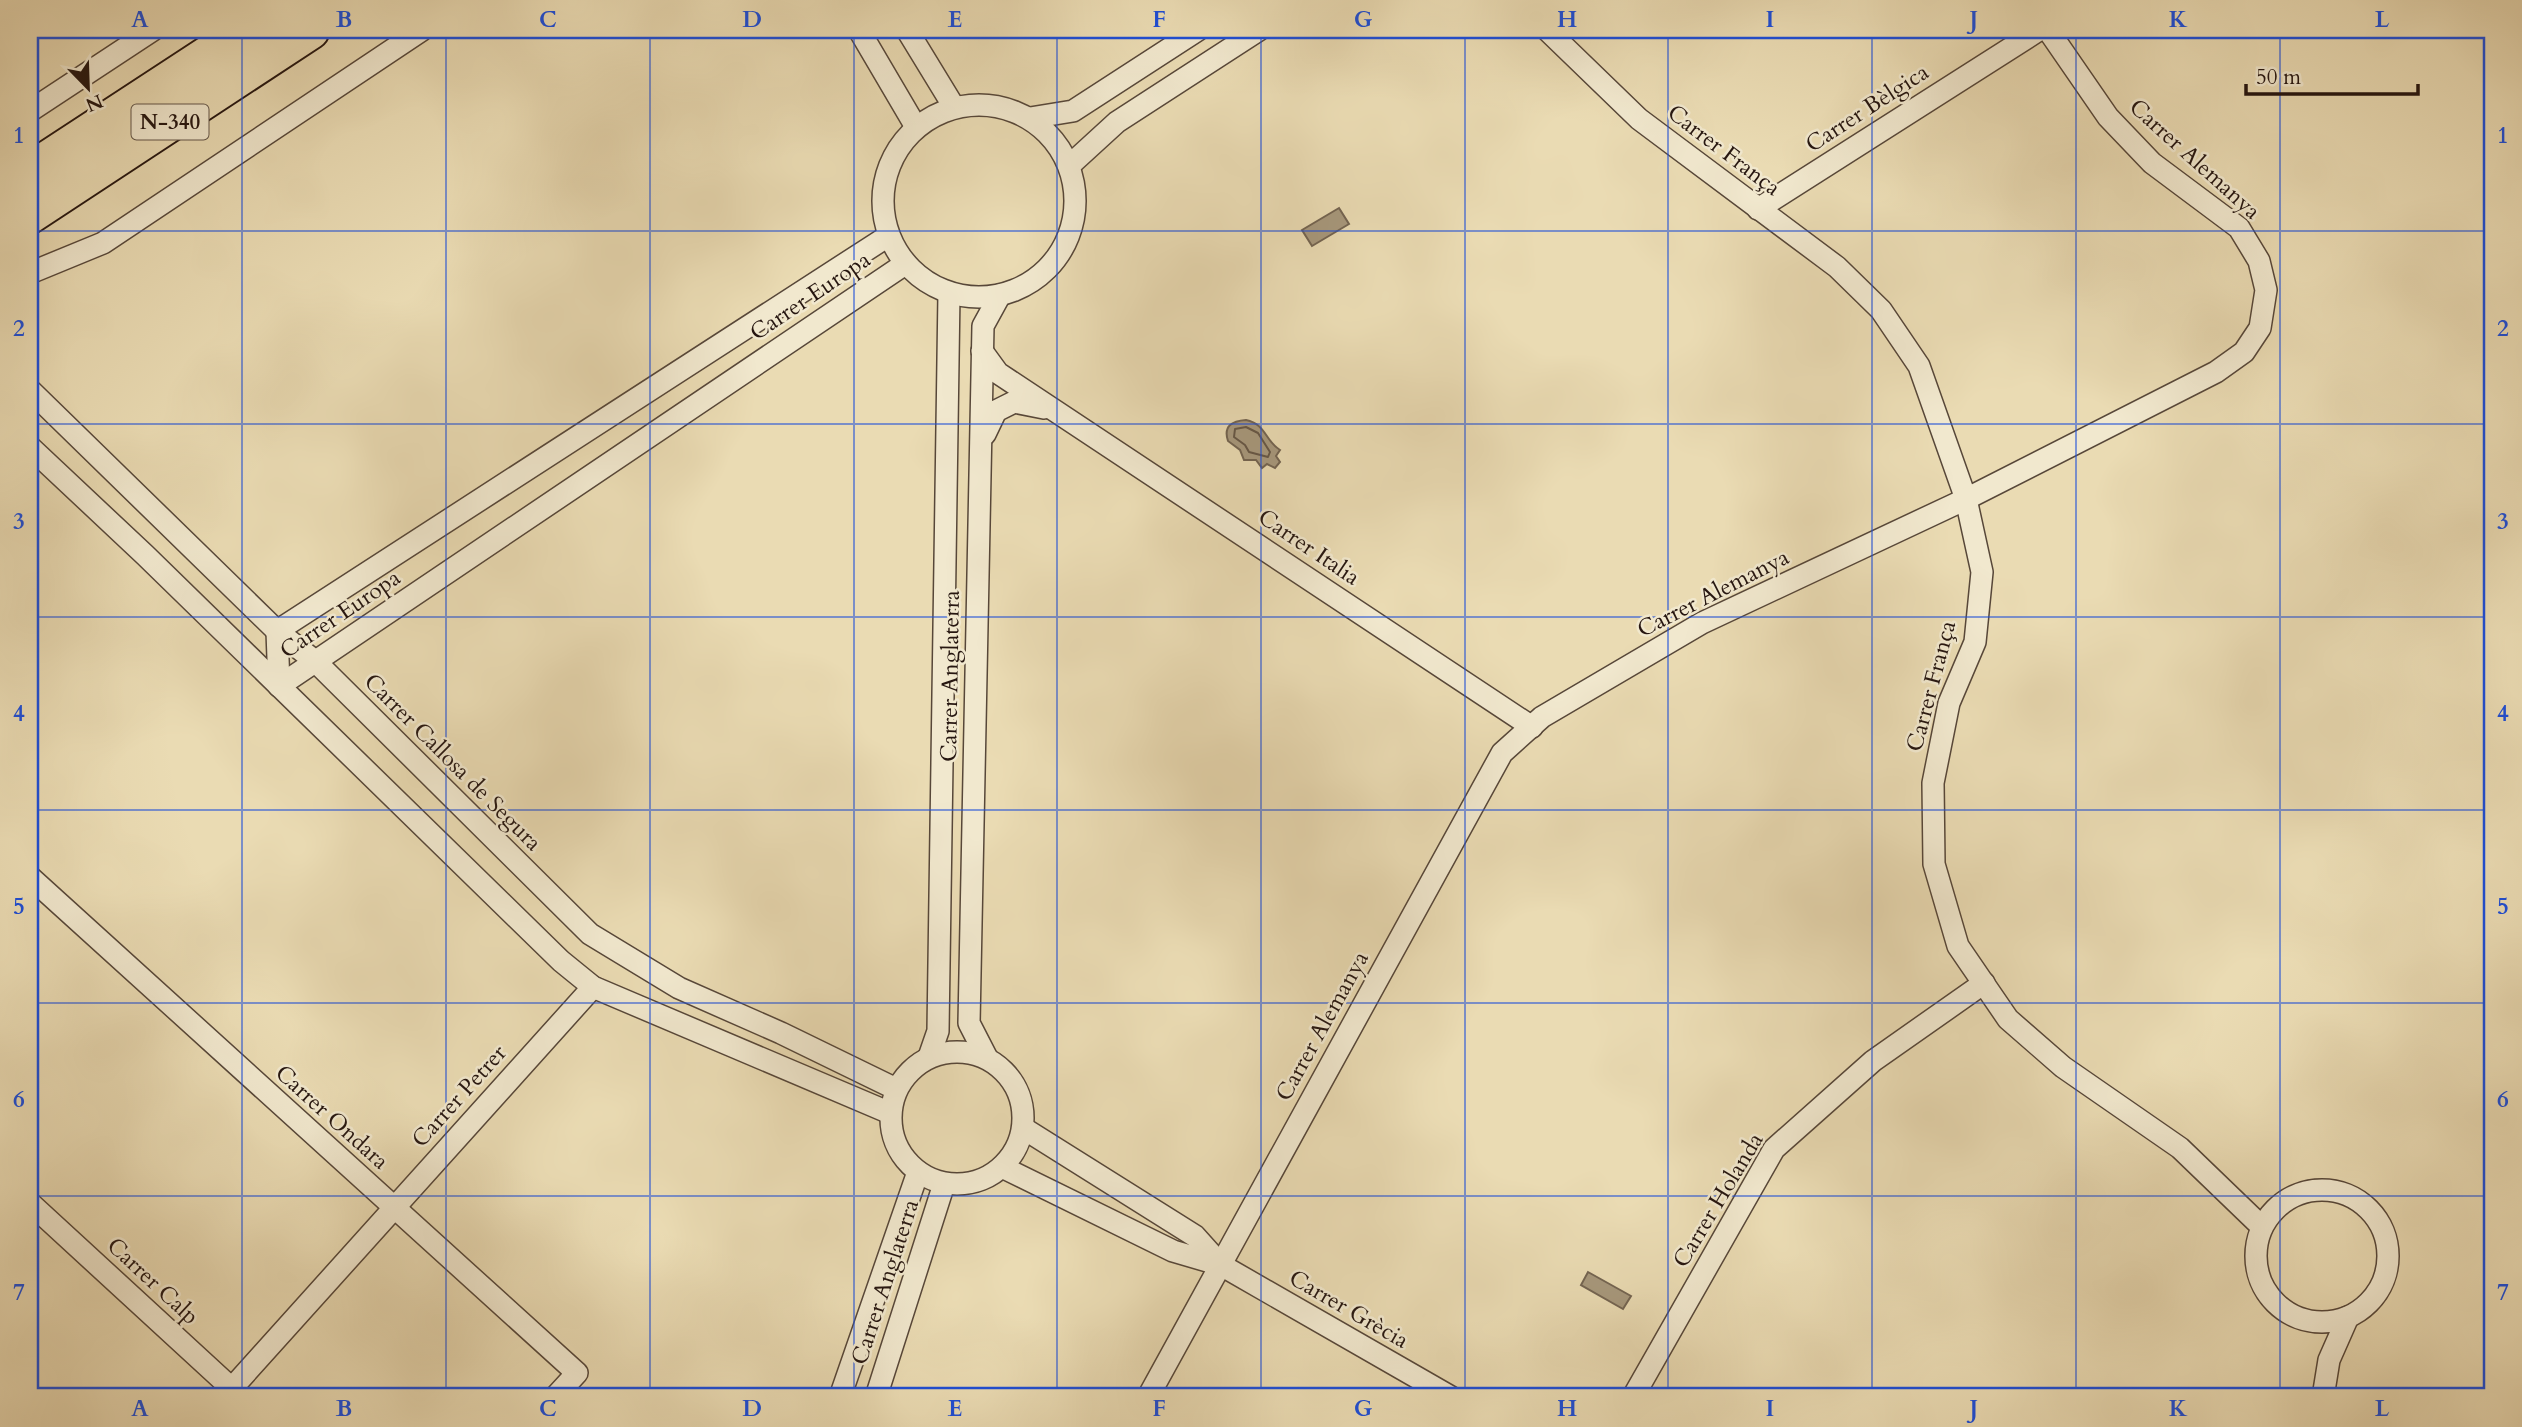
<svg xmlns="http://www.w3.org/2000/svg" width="2522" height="1427" viewBox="0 0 2522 1427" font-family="Cardo,serif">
  <rect width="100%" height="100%" fill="#eadbb3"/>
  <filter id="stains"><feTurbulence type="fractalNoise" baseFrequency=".00286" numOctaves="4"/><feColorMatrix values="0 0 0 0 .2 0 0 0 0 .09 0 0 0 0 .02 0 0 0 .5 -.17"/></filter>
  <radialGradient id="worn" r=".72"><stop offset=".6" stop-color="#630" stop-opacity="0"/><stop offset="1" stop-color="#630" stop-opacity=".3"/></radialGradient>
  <g fill="#a7987c" stroke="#736451" stroke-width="2">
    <path d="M 1339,208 L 1349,224 L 1312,246 L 1302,230 Z"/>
    <path d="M 1246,420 C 1266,424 1265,441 1280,450 L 1276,456 L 1280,462 L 1275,468 L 1267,464 L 1262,468 L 1256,460 L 1244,460 L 1240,450 L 1228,441 C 1223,426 1232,421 1246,420 Z"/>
    <path d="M 1588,1272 L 1631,1296 L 1623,1309 L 1581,1285 Z"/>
  </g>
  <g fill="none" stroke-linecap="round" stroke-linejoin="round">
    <path stroke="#665746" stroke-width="2" d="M 1246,427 L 1258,433 L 1270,452 L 1268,457 L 1249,452 L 1245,445 L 1234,437 L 1235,429 Z"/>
    <g stroke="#574739" stroke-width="24">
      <g id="street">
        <path d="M 859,30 L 916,127"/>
        <path d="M 907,30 L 954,107"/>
        <path d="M 1547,30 L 1639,119 L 1837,267 L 1881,310 L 1919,366 L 1966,499 L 1982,572 L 1975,642 L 1949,703 L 1933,783 L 1934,864 L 1958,946 L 2008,1019 L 2063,1067 L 2180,1148 L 2262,1227"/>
        <circle cx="979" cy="201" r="96"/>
        <path d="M 30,111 L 153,30"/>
        <path d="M 1030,118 L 1073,111 L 1198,30"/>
        <path d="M 1070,165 L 1117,122 L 1259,30"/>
        <path d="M 1758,209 L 2039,30"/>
        <path d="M 30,273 L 103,243 L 422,30"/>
        <path d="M 982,351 L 998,373 L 1532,727"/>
        <path d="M 30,390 L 277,631 L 316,662 L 590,934 L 679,988 L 781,1033 L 896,1089"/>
        <path d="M 985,434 L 996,411 L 1014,402 L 1044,408"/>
        <path d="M 30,447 L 145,555 L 561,961 L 593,987 L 890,1113"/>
        <path d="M 279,686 L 277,631 L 888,236"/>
        <path d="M 279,686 L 905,264"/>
        <path d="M 30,877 L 577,1373 L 555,1397"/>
        <circle cx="957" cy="1118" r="66"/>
        <path d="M 929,1057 L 938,1031 L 949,293"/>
        <path d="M 987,1058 L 969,1023 L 983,326 L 1000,295"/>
        <path d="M 1023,1128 L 1195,1236 L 1221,1265"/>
        <path d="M 1002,1167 L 1173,1251 L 1221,1265 L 1451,1397"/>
        <circle cx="2322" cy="1256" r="66"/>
        <path d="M 30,1203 L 241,1397"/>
        <path d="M 224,1397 L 593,987"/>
        <path d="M 840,1397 L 918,1172"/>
        <path d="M 876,1397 L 944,1184"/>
        <path d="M 1148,1397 L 1502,753 L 1542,717 L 1702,623 L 1966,499 L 2216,372 L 2244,352 L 2260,328 L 2266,290 L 2259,261 L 2239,228 L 2152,163 L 2108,117 L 2048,30"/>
        <path d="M 1633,1397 L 1774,1149 L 1873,1061 L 1984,983"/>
        <path d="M 2323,1397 L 2329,1360 L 2348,1317"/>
      </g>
    </g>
    <g stroke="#261610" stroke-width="42">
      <g id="highway">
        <path d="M 30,172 L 247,30"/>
        <path d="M 30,214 L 310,30"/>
      </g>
    </g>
    <use href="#street" stroke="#f1e8ce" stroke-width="21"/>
    <use href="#highway" stroke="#eadbb3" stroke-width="38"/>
  </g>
  <path fill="none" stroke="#1d4ed8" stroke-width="2" stroke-opacity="0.55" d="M 242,30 L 242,1397M 446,30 L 446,1397M 650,30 L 650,1397M 854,30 L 854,1397M 1057,30 L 1057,1397M 1261,30 L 1261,1397M 1465,30 L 1465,1397M 1668,30 L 1668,1397M 1872,30 L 1872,1397M 2076,30 L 2076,1397M 2280,30 L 2280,1397M 30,231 L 2492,231M 30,424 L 2492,424M 30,617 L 2492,617M 30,810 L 2492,810M 30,1003 L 2492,1003M 30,1196 L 2492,1196"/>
  <g text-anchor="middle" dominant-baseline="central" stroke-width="5" stroke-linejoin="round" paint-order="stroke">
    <rect fill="#f1e8ce" stroke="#635549" stroke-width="2" x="131.5" y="104.5" width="77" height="35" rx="5"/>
    <g font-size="21" font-weight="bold" fill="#261610">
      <text x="170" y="122">N-340</text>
    </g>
    <g font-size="23" fill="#261610" stroke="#f1e8ce">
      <text transform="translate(1867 108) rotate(-33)">Carrer Bèlgica</text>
      <text transform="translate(1724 150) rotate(37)">Carrer França</text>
      <text transform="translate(2195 159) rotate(42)">Carrer Alemanya</text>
      <text transform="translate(810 296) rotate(-34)">Carrer Europa</text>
      <text transform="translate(1309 547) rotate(34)">Carrer Italia</text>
      <text transform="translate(1713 593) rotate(-27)">Carrer Alemanya</text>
      <text transform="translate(340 614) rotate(-34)">Carrer Europa</text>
      <text transform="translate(950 676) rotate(-89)">Carrer Anglaterra</text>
      <text transform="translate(1931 686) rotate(-75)">Carrer França</text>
      <text transform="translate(453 762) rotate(45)">Carrer Callosa de Segura</text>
      <text transform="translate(1322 1026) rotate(-61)">Carrer Alemanya</text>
      <text transform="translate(459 1096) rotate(-48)">Carrer Petrer</text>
      <text transform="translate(332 1117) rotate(42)">Carrer Ondara</text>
      <text transform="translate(1718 1200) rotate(-59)">Carrer Holanda</text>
      <text transform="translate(153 1281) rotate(43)">Carrer Calp</text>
      <text transform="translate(885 1282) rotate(-72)">Carrer Anglaterra</text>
      <text transform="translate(1349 1309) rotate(30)">Carrer Grècia</text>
    </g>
  </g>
  <rect width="2522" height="1427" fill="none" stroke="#eadbb3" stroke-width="77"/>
  <g transform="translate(88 88) rotate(157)" stroke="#f1e8ce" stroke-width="5" paint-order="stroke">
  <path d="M0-5L12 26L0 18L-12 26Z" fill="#261610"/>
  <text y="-10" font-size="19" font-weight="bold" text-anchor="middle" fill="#261610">N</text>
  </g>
  <path d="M2246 84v10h172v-10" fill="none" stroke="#261610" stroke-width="3.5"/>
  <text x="2256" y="84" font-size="21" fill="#261610" stroke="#f1e8ce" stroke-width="5" paint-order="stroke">50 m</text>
  <rect x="38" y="38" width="2446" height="1350" fill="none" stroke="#1d4ed8" stroke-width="2.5"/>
  <g font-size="23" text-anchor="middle" font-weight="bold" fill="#1d4ed8">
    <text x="140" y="27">A</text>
    <text x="344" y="27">B</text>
    <text x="548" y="27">C</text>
    <text x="752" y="27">D</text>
    <text x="955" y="27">E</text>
    <text x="1159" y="27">F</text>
    <text x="1363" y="27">G</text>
    <text x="1567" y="27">H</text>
    <text x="1770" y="27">I</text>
    <text x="1974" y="27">J</text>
    <text x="2178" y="27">K</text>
    <text x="2382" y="27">L</text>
    <text x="19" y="143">1</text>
    <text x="2503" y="143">1</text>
    <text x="19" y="336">2</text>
    <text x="2503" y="336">2</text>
    <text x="19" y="529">3</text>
    <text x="2503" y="529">3</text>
    <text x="19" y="721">4</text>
    <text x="2503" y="721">4</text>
    <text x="19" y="914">5</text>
    <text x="2503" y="914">5</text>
    <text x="19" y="1107">6</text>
    <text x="2503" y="1107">6</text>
    <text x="19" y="1300">7</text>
    <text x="2503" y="1300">7</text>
    <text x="140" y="1416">A</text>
    <text x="344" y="1416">B</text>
    <text x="548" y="1416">C</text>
    <text x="752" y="1416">D</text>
    <text x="955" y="1416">E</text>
    <text x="1159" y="1416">F</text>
    <text x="1363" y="1416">G</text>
    <text x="1567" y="1416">H</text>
    <text x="1770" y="1416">I</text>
    <text x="1974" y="1416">J</text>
    <text x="2178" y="1416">K</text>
    <text x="2382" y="1416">L</text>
  </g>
  <rect width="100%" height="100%" filter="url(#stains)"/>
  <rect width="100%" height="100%" fill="url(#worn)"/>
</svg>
